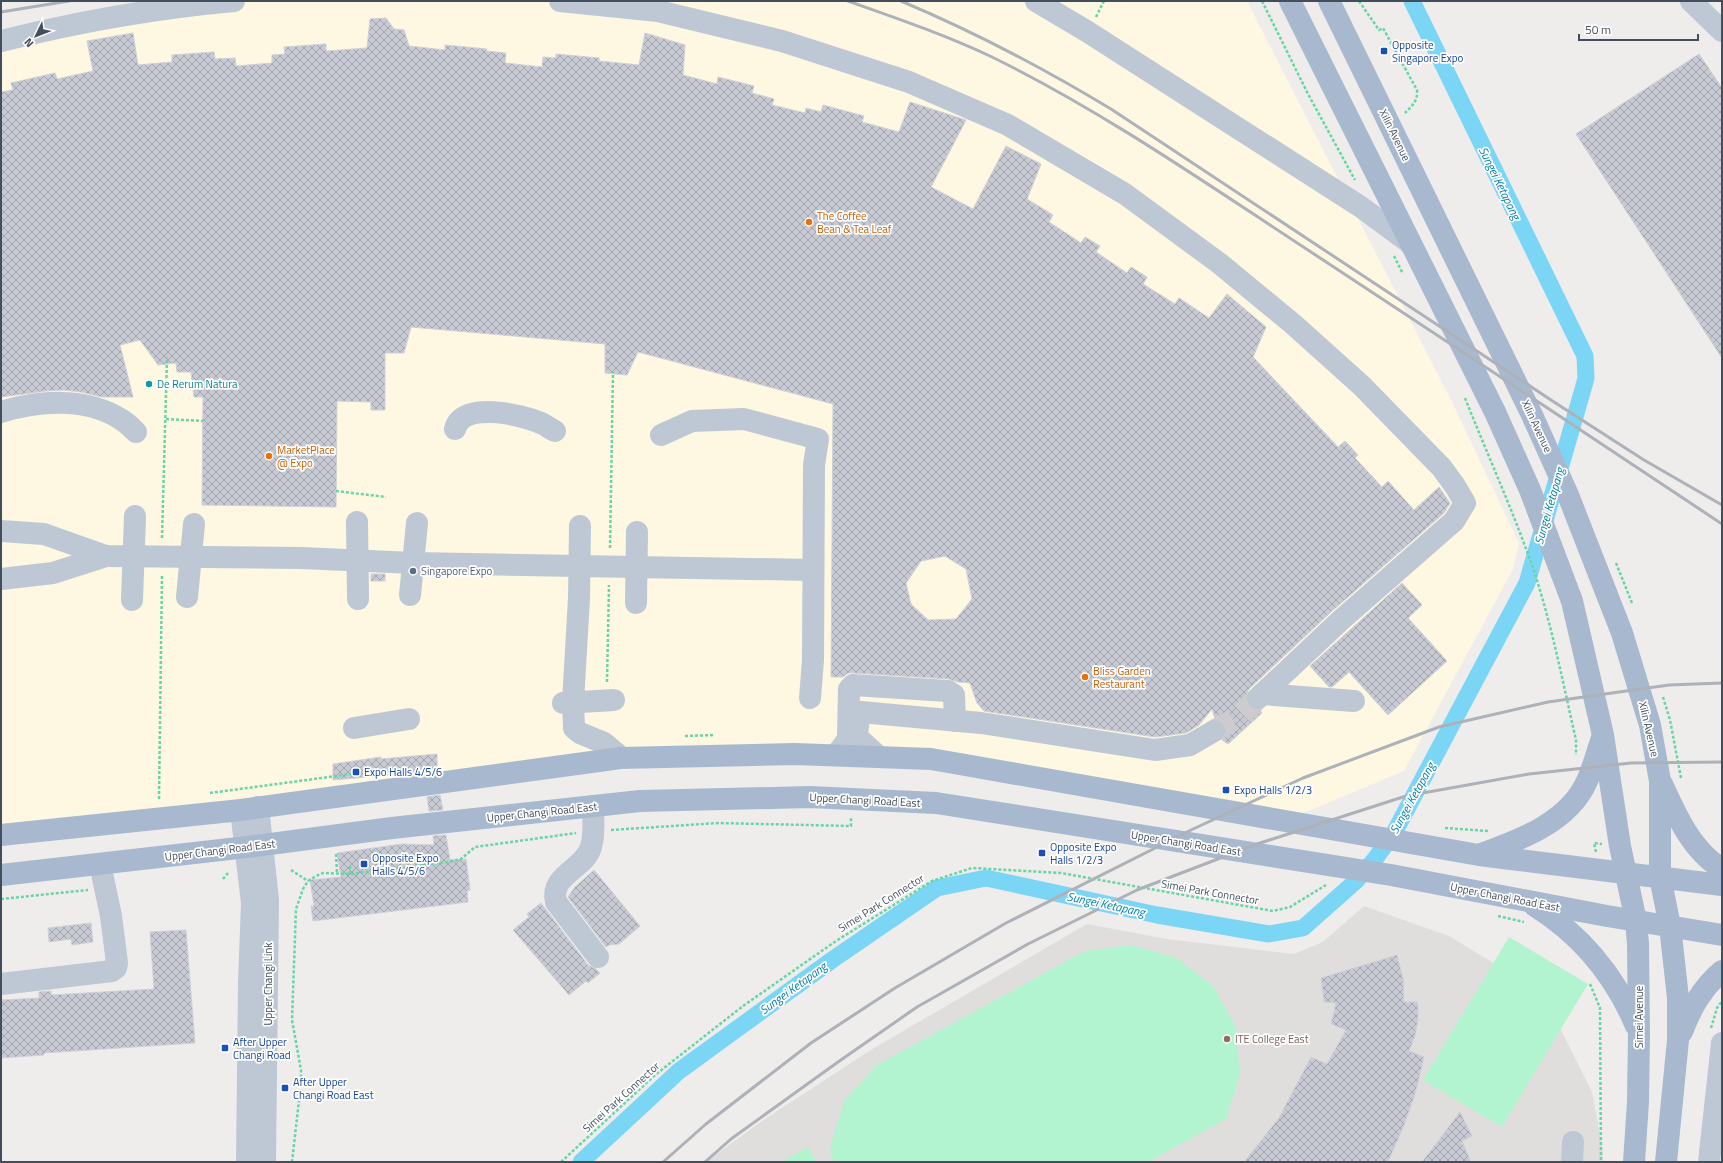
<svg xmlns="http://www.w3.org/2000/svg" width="1723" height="1163" viewBox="0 0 1723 1163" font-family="'Titillium Web',sans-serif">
  <defs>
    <pattern id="building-cross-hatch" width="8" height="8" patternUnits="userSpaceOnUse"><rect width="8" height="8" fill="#c7cad3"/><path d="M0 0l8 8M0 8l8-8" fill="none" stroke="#a3a6ae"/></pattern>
  </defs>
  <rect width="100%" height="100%" fill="#efecec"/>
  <path fill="#fef7e1" d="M 185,1 L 1247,1 L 1452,402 L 1519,543 L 1513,569 L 1404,771 L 1294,817 L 933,766 L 720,762 L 597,772 L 1,844 L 1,46 Z"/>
  <path fill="#e0dddd" d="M 1364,906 L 1449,936 L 1515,976 L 1560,1028 L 1592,1092 L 1603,1151 L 1603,1162 L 706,1162 L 762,1121 L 869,1051 L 1087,924 L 1167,939 L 1294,954 L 1323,942 Z"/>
  <g fill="#b3f4d0">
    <path d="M 1509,937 L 1588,984 L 1502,1127 L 1423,1080 Z"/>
    <path d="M 1132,945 L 1177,958 L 1214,987 L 1236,1028 L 1240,1075 L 1226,1119 L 1148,1162 L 833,1162 L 830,1147 L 844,1101 L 877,1065 L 1085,951 Z"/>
    <path d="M 808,1147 L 817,1162 L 781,1162 Z"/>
  </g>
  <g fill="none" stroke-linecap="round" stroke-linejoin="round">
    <path stroke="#7bd6f6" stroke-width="17" d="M 581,1162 L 679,1071 L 832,960 L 937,888 L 986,878 L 1157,915 L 1269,934 L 1303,928 L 1356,881 L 1375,859 L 1394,833 L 1527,583 L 1583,389 L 1586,378 L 1585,356 L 1412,1"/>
  </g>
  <g fill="url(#building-cross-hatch)" stroke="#cfd1d9" fill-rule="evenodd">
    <path d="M 386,18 L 394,29 L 404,30 L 409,46 L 445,50 L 445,45 L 487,49 L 486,51 L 506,53 L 505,63 L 542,67 L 543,57 L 556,58 L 556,54 L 599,58 L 599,61 L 639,65 L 645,33 L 685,45 L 683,75 L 717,84 L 718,77 L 754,86 L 752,93 L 774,99 L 772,105 L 805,113 L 806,108 L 821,112 L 823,105 L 864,116 L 862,122 L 899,132 L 910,102 L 966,120 L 931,187 L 973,209 L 1006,146 L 1041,164 L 1027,199 L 1053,215 L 1049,222 L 1081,243 L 1085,237 L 1100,246 L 1096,252 L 1127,273 L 1131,267 L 1147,277 L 1143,284 L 1175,304 L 1179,298 L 1209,318 L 1227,294 L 1266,327 L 1253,357 L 1338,447 L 1345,441 L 1358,455 L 1355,458 L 1382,487 L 1388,481 L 1414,510 L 1439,487 L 1450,503 L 1444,513 L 1332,611 L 1249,689 L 1246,695 L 1246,700 L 1249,706 L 1254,710 L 1260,710 L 1262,713 L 1228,744 L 1222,740 L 1226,731 L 1225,725 L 1221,720 L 1215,719 L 1212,709 L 1199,725 L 1186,733 L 1155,737 L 984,711 L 977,703 L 970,683 L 958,682 L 949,679 L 854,673 L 848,673 L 843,677 L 831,677 L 833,404 L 638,352 L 627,375 L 605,373 L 605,344 L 411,327 L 404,353 L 385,353 L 385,410 L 371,410 L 371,402 L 337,401 L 336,507 L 202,505 L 203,397 L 194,397 L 191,372 L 177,372 L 176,363 L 158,365 L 140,340 L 120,345 L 133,397 L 102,397 L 81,392 L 63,390 L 46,391 L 1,397 L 1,92 L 13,90 L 11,83 L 55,73 L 57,79 L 93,71 L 87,41 L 133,33 L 138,65 L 172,62 L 172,55 L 214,52 L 215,59 L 235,58 L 236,66 L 272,63 L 272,55 L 285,54 L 284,47 L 326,44 L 326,51 L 367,48 L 370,19 ZM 945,556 L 966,569 L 972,599 L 956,619 L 928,620 L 911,604 L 906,583 L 921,561 Z"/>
    <path d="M 1699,54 L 1722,88 L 1722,358 L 1576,134 Z"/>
    <rect x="371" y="574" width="14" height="7"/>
    <path d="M 1402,583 L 1422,605 L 1408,618 L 1447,661 L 1388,715 L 1349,672 L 1332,687 L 1329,687 L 1310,666 Z"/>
    <path d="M 437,754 L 437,771 L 333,780 L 333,764 L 381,757 L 381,759 Z"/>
    <path d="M 440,795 L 443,810 L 429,811 L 427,797 Z"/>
    <path d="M 446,835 L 450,860 L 466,859 L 470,890 L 467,891 L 468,902 L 313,921 L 311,906 L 314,906 L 310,880 L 341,877 L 337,853 L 402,844 L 434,845 L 433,836 Z"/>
    <path d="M 594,870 L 640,926 L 619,944 L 609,945 L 606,947 L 568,897 L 575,887 Z"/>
    <path d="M 541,903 L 588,965 L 596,969 L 600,973 L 588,983 L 586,981 L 569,995 L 513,930 L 529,917 L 527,914 Z"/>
    <path d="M 91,923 L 93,942 L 72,945 L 71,939 L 49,942 L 48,928 Z"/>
    <path d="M 186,930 L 195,1043 L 44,1053 L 44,1055 L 1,1058 L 1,1000 L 39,998 L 39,992 L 51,991 L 51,995 L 154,989 L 150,932 Z"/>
    <path d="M 1397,955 L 1403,978 L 1404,1002 L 1418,1002 L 1418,1019 L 1415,1036 L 1409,1051 L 1424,1057 L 1416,1091 L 1405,1123 L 1388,1162 L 1244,1162 L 1279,1118 L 1311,1057 L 1327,1064 L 1346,1030 L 1331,1024 L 1336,1003 L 1324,1002 L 1321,978 Z"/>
    <path d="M 1460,1112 L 1472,1136 L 1462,1141 L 1471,1162 L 1422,1162 Z"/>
  </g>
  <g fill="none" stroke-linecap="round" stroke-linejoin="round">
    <path stroke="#cccccf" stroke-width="22" stroke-dasharray="22 11" stroke-linecap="butt" d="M 1214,731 L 1238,717 L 1258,698"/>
    <g stroke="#68d5a5" stroke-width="2.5" stroke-dasharray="3 2" stroke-linecap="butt">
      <path d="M 1262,1 L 1308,94 L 1355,180"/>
      <path d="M 1359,1 L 1379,30 L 1383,28 L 1417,90 C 1418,101 1412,106 1405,113"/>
      <path d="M 1096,17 L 1104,1"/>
      <path d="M 1394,256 L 1403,274"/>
      <path d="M 1465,398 C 1488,456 1514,513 1534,571 C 1552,626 1563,683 1576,740 L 1576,755"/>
      <path d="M 166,419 L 203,421"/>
      <path d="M 336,491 L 386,497"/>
      <path d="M 162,538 L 167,357"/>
      <path d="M 610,548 L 613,372"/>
      <path d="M 1616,563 L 1632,603"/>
      <path d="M 607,682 L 609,585"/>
      <path d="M 1663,697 L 1670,720 L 1681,778"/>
      <path d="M 685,736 L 714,735"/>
      <path d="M 210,793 L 381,770"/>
      <path d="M 159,799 L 162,575"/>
      <path d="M 1445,828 L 1488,831"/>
      <path d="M 611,830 L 718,823 L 851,826 L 851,818"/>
      <path d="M 1596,852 L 1594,843 L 1602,844"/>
      <path d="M 336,854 L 337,873"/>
      <path d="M 291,870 L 308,881"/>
      <path d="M 350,874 L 350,866"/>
      <path d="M 223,879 L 228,873"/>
      <path d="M 1,899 L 88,890"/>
      <path d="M 1498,916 L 1524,922"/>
      <path d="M 1590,984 L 1600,1008 L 1601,1162"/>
      <path d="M 1711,1028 L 1717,1008 L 1722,1001"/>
      <path d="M 292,1162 L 301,1083 L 301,1070 L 292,1020 L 296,909 L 303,889 L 308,881 L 316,876 L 323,873 L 350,874 L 448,862 L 461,859 L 475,847 L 576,833"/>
      <path d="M 561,1162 L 655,1075 L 743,1006 L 836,941 L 932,881 L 972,868 L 1061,873 L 1273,911 L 1290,907 L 1326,885"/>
    </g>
    <g stroke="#bdc8d4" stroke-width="22">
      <path d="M 560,1 L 658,11 L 782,41 L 909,82 L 1008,125 L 1125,194 L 1219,263 L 1293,324 L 1362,386 L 1442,468 L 1455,486 L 1465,503 L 1454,521 L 1341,620 L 1258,698"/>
      <path d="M 1036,1 L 1088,32 L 1361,207 L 1411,244"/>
      <path d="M 1691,1 L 1722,31"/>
      <path d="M 1,41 C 77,22 156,8 234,1"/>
      <path d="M 1,412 C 40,400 87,397 122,420 C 127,423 132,428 136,432"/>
      <path d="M 455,429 C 463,400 522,415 541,423 C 546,425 550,429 555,431"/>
      <path d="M 661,435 L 692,421 L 744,419 L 818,439 L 814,465 L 813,660 L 810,698"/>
      <path d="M 357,522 L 358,599"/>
      <path d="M 580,526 L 579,598 L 573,702 L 574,728 L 580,733 L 604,743 L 622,758"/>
      <path d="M 1,531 L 44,534 L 106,556 L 301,558 L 413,563 L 813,570"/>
      <path d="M 1,579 L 53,573 L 106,556"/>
      <path d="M 410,595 L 417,523"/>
      <path d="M 187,597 L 194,524"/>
      <path d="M 132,600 L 135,516"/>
      <path d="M 636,603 L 637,532"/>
      <path d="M 1262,694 L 1354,701"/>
      <path d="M 563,703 L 614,700"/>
      <path d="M 850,711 L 981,723 L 1155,750 L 1190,745 L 1214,731"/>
      <path d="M 859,715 L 857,737 L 879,757"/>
      <path d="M 354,728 L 409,719"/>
      <path d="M 836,755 L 848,739 L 849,689 L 853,685 L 948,691 L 954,695 L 955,721"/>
      <path d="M 593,806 C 593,819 595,834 591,847 C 585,869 549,875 556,902 L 598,957"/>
      <path d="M 258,807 L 268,900 L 265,1162"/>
      <path d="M 241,810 L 252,903 L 249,982 L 247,1162"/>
      <path d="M 1,984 L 112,971 L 116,968 L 117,963 L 111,916 L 100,864"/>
      <path d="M 1572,1162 L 1573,1142"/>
      <path d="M 1709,1162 L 1722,1043"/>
    </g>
    <g stroke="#a8b9cf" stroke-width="22">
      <path d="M 1290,1 L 1495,412 L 1530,490 L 1572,601 L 1603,735 L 1620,846 L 1636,921 L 1638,944 L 1639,1035 L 1638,1102 L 1634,1162"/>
      <path d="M 1329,1 L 1532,415 L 1568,495 L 1622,633 L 1650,725 L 1660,781 L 1660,877 L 1670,926 L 1678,998 L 1678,1040 L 1666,1162"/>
      <path d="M 1662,784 C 1676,815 1692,851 1722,869"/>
      <path d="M 1,835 L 241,810 L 621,758 L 795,754 L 931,759 L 1479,855 L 1722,885"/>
      <path d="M 1481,854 C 1520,840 1569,822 1587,781 C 1593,768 1597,752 1602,738"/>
      <path d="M 1,875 L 247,847 L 392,828 L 640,801 L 810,797 L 936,803 L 1391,875 L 1607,916 L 1722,935"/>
      <path d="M 1535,906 C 1581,935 1615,976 1636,1026"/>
      <path d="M 1682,1032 C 1691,1008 1702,988 1722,971"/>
    </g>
    <g stroke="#adb1b8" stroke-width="3">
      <path d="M 848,1 C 896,18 946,35 992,57 C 1104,112 1207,184 1311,252 C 1449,342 1585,433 1722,524"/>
      <path d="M 901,1 C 975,32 1043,68 1111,109 L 1554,402 L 1644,460 L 1722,505"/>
      <path d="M 1,12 L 69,1"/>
      <path d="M 663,1162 L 706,1124 L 811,1043 L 895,988 L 1006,923 L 1191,830 L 1303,778 L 1439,727 L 1548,702 L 1669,685 L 1722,683"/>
      <path d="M 705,1162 L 731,1139 L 838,1062 L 917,1007 L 1028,944 L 1137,890 L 1257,844 L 1406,796 L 1529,774 L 1631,763 L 1722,762"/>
    </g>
  </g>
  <g fill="#1a4fb4" stroke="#fff" stroke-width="1.5">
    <rect x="1380" y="47" width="8" height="8" rx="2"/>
    <rect x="352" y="768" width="8" height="8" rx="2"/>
    <rect x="1222" y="786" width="8" height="8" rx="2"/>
    <rect x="1038" y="849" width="8" height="8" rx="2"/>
    <rect x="360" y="860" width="8" height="8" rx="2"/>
    <rect x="221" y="1044" width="8" height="8" rx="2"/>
    <rect x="281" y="1084" width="8" height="8" rx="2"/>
  </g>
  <g fill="#e8710a" stroke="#fff" stroke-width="1.5">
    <circle cx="809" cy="222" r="4"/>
    <circle cx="269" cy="456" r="4"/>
    <circle cx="1085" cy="677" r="4"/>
  </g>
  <circle fill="#0f9aa8" stroke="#fff" stroke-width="1.5" cx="149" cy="384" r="4"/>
  <circle fill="#5c6f8a" stroke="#fff" stroke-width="1.5" cx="413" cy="571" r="4"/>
  <circle fill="#8d6e63" stroke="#fff" stroke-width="1.5" cx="1227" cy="1039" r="4"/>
  <g text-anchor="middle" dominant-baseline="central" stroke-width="3.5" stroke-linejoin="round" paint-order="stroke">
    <g font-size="11" fill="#164399" stroke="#fff" text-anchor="start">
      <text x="1392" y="45">Opposite<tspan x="1392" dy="13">Singapore Expo</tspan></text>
      <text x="364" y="772">Expo Halls 4/5/6</text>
      <text x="1234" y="790">Expo Halls 1/2/3</text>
      <text x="1050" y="847">Opposite Expo<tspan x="1050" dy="13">Halls 1/2/3</tspan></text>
      <text x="372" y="858">Opposite Expo<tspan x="372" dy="13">Halls 4/5/6</tspan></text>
      <text x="233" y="1042">After Upper<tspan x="233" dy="13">Changi Road</tspan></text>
      <text x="293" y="1082">After Upper<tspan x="293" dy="13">Changi Road East</tspan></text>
    </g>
    <g font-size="11" fill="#424e5c" stroke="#fff">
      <text transform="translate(1395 135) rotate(64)">Xilin Avenue</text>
      <text transform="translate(1537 426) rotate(65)">Xilin Avenue</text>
      <text transform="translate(1649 729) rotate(77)">Xilin Avenue</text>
      <text transform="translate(865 800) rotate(3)">Upper Changi Road East</text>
      <text transform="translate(542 812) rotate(-6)">Upper Changi Road East</text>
      <text transform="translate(1186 843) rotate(9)">Upper Changi Road East</text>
      <text transform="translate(220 850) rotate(-7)">Upper Changi Road East</text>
      <text transform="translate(1210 892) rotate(10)">Simei Park Connector</text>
      <text transform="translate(1505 897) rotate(11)">Upper Changi Road East</text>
      <text transform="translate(881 903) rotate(-32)">Simei Park Connector</text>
      <text transform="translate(268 984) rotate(-90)">Upper Changi Link</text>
      <text transform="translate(1639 1017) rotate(-90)">Simei Avenue</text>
      <text transform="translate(621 1097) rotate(-42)">Simei Park Connector</text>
    </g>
    <g font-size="11" fill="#c56008" stroke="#fff" text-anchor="start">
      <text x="817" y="216">The Coffee<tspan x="817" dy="13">Bean &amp; Tea Leaf</tspan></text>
      <text x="277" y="450">MarketPlace<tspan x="277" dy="13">@ Expo</tspan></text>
      <text x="1093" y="671">Bliss Garden<tspan x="1093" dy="13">Restaurant</tspan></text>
    </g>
    <g font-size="11" fill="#0d838f" stroke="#fff" text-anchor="start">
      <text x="157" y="384">De Rerum Natura</text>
    </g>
    <g font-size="11" fill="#4e5e75" stroke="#fff" text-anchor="start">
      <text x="421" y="571">Singapore Expo</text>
    </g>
    <g font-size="11" fill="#785e54" stroke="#fff" text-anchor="start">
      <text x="1235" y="1039">ITE College East</text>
    </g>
    <g font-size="12" font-style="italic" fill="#017ca9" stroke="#fff">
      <text transform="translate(1500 183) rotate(64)">Sungei Ketapang</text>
      <text transform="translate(1549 506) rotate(-74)">Sungei Ketapang</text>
      <text transform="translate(1412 798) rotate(-61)">Sungei Ketapang</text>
      <text transform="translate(1106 904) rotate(12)">Sungei Ketapang</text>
      <text transform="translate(793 988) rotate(-36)">Sungei Ketapang</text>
    </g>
  </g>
  <rect width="1723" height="1163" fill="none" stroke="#424e5c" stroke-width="4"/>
  <g transform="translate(36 36) rotate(227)" stroke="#ffffff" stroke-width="3" paint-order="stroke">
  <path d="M0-3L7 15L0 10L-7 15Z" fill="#424e5c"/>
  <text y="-6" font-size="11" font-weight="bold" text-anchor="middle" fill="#424e5c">N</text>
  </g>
  <path d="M1579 34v6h119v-6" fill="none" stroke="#424e5c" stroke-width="2"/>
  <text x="1585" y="34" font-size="12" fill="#424e5c" stroke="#ffffff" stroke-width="3" paint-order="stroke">50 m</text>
</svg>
